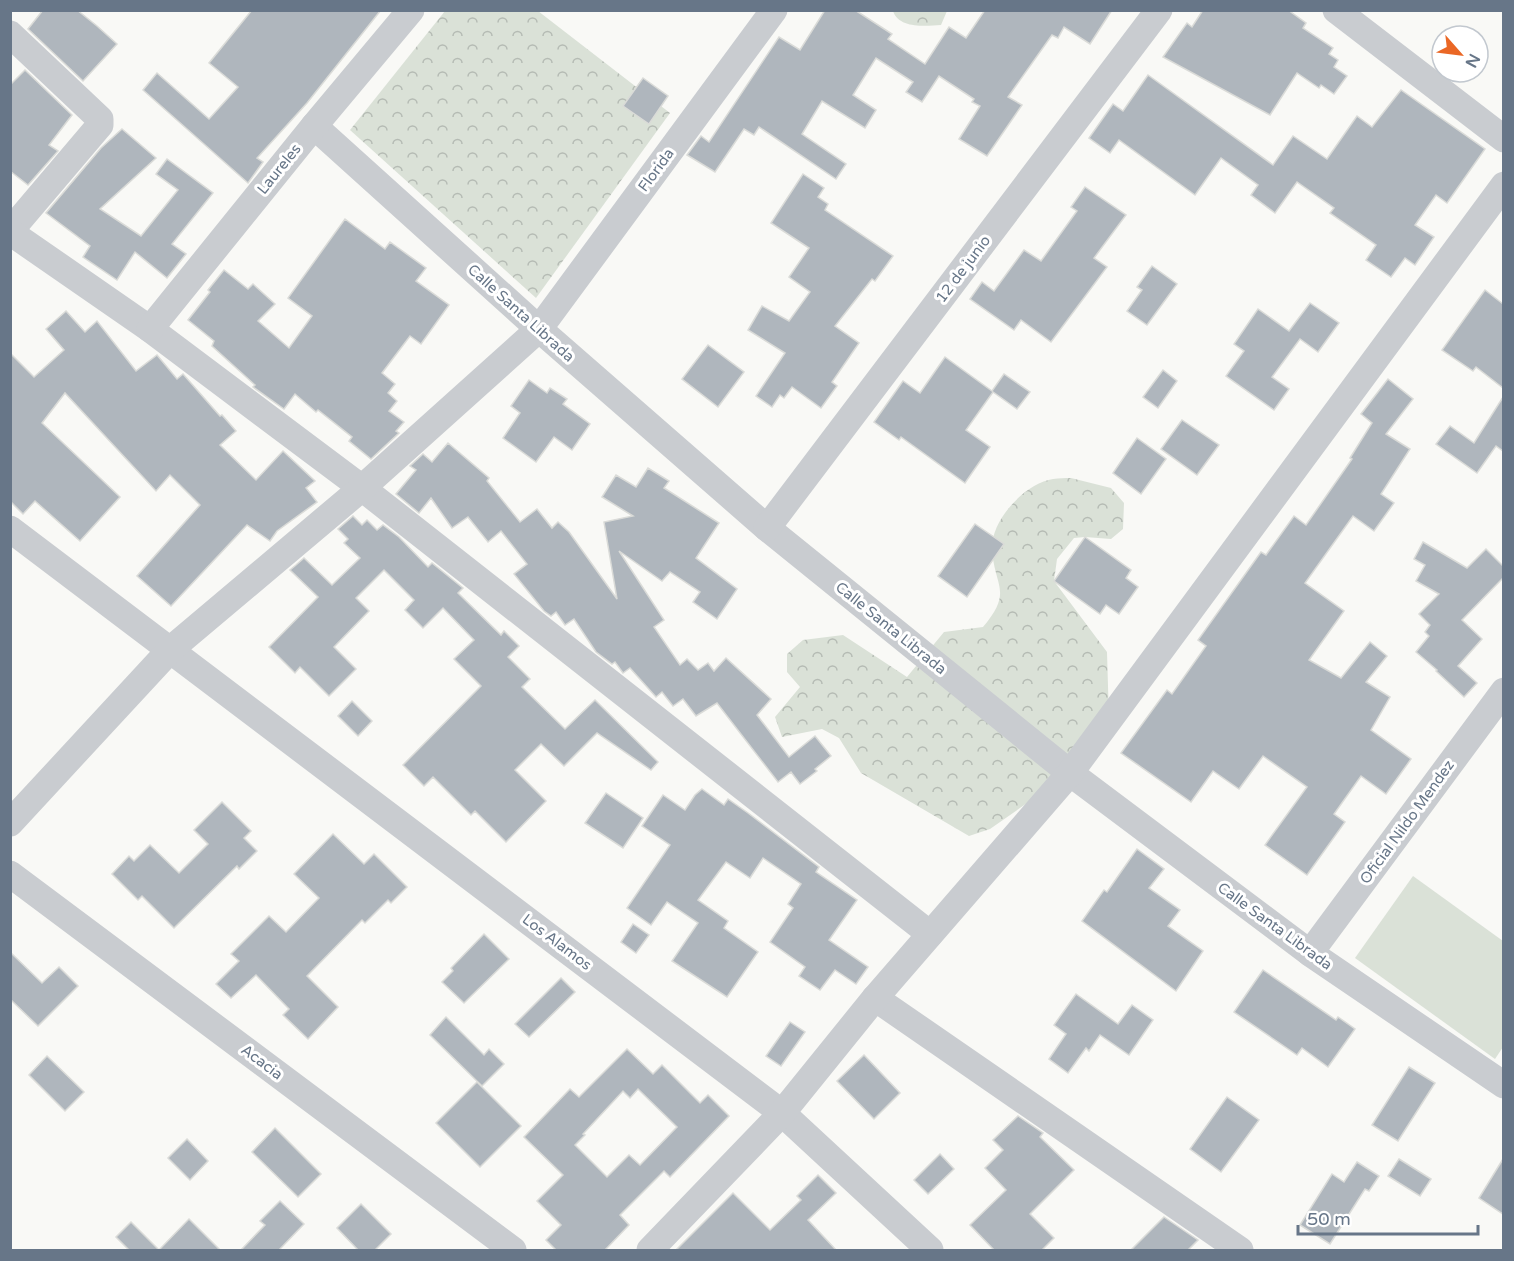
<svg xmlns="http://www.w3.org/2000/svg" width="1514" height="1261" viewBox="0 0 1514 1261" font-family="'Varela Round',sans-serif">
  <defs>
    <pattern id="forest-crowns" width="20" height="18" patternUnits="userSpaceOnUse" patternTransform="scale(1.5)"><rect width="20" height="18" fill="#dae1d7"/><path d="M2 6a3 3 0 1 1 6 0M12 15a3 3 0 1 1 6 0" fill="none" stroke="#b5bbb4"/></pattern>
  </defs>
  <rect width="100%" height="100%" fill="#f9f9f6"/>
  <g fill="url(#forest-crowns)">
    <path d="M 445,11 L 538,11 L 670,113 L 536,298 L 350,130 Z"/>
    <path d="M 893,11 L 893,10 L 947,11 L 941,25 C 926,26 899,29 893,11 Z"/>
    <path d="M 1071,478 L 1111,488 L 1124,503 L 1123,529 L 1111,539 L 1085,537 L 1074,538 L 1057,559 L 1054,581 L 1107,652 L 1109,720 L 1070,773 L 990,829 L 969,836 L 861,773 L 839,738 L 822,729 L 782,737 L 775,717 L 800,687 L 787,672 L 787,654 L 803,640 L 843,635 L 907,677 L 944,632 L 983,627 C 1013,591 995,588 992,550 C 990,521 1025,483 1053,479 C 1059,478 1065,478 1071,478 Z"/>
  </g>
  <path fill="#dae1d7" d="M 1413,876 L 1503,941 L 1503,1047 L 1495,1059 L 1355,958 Z"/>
  <g fill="#afb6bd" stroke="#dadbd8" stroke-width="1.5" fill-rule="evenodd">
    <path d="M 43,10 L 77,10 L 97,26 L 117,44 L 83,81 L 28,29 Z"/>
    <path d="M 252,10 L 381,10 L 307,103 L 257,158 L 263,162 L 248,183 L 143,90 L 157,73 L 209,119 L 238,87 L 209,63 Z"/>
    <path d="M 825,10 L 855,10 L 892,34 L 888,39 L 925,64 L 949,27 L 966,38 L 985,10 L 1112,10 L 1090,44 L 1064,27 L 1058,38 L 1052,35 L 1008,97 L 1022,105 L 987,156 L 959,139 L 980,106 L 972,102 L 974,99 L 939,76 L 922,102 L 906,92 L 913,82 L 876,58 L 853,95 L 876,110 L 865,128 L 822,101 L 802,134 L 846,164 L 836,179 L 759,127 L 754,135 L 744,129 L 715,172 L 687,155 L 701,136 L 709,142 L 779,37 L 800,50 Z"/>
    <path d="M 1203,10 L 1288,10 L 1306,23 L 1303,28 L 1333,48 L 1329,54 L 1338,60 L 1334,67 L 1347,76 L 1334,94 L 1321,85 L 1319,88 L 1297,73 L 1270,115 L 1163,57 L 1187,23 L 1192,27 Z"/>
    <path d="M 25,70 L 72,115 L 49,145 L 58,151 L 28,185 L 10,171 L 10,85 Z"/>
    <path d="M 1148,75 L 1273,165 L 1293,136 L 1327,159 L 1357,116 L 1372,127 L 1401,90 L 1485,149 L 1447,203 L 1436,195 L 1415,225 L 1434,237 L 1415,265 L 1405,258 L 1391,277 L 1366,260 L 1376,245 L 1330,213 L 1334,208 L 1297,182 L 1275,213 L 1251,195 L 1258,185 L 1221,158 L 1195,195 L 1119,140 L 1110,153 L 1089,138 L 1113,104 L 1123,111 Z"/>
    <path d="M 643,78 L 668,96 L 649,124 L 623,106 Z"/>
    <path d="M 122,129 L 156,158 L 100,209 L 141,236 L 178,190 L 156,174 L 167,159 L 213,193 L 172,244 L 186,254 L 167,278 L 135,252 L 117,280 L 83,257 L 90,246 L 46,213 L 101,148 Z"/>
    <path d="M 803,174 L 824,188 L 818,197 L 828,204 L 825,210 L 893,256 L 875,281 L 872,279 L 835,326 L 859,343 L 832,382 L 837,386 L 821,408 L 792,387 L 784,398 L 780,395 L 772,407 L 756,396 L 785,353 L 748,330 L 762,306 L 789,321 L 810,292 L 789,277 L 809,248 L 771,223 Z"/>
    <path d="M 1085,187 L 1126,215 L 1094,258 L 1107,267 L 1051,342 L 1021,320 L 1014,330 L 970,299 L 982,282 L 994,291 L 1024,250 L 1041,261 L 1077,211 L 1071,207 Z"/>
    <path d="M 345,219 L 385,249 L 390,242 L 426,268 L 416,281 L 449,305 L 421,344 L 410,336 L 382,373 L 395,384 L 388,393 L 397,401 L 389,411 L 404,422 L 396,431 L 399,433 L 371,459 L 349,441 L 352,437 L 318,410 L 316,412 L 295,394 L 284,409 L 253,387 L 255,385 L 212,346 L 214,341 L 188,320 L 210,292 L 208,290 L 224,270 L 248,289 L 253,284 L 275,304 L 258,321 L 289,348 L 312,316 L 288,298 Z"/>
    <path d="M 1152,266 L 1177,284 L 1147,325 L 1127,311 L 1142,290 L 1137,287 Z"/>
    <path d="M 1485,290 L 1503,304 L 1503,388 L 1476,367 L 1473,371 L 1442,350 Z"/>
    <path d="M 1310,303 L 1339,323 L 1318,352 L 1300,339 L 1272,377 L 1289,389 L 1274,410 L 1226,376 L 1244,351 L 1234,344 L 1258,309 L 1289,331 Z"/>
    <path d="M 66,311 L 85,332 L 97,321 L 136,371 L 157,355 L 177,379 L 183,374 L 220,416 L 222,415 L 236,431 L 220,445 L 256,480 L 283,451 L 315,481 L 306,488 L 317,502 L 277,531 L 270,541 L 247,525 L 171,606 L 137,576 L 200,505 L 170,475 L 156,491 L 65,393 L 42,423 L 120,497 L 80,541 L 35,501 L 23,514 L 10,501 L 10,353 L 34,377 L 64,350 L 46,329 Z"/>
    <path d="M 708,345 L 744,372 L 718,407 L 682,379 Z"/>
    <path d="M 945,357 L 992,391 L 1004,374 L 1030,392 L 1017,409 L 993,392 L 966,430 L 990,447 L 965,483 L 901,437 L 899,440 L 874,422 L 903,381 L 920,393 Z"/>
    <path d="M 1163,370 L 1177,381 L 1158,408 L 1143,397 Z"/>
    <path d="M 1388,379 L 1413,399 L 1386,434 L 1410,449 L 1381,494 L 1394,503 L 1374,531 L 1353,516 L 1305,583 L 1344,611 L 1309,660 L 1341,678 L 1370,642 L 1387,656 L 1366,682 L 1390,697 L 1371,730 L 1411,759 L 1386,794 L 1361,776 L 1334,814 L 1345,822 L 1307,875 L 1265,845 L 1307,787 L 1263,756 L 1239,789 L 1213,771 L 1191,802 L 1121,753 L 1167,690 L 1172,694 L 1206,646 L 1198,640 L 1261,552 L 1266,555 L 1294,516 L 1306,525 L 1352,459 L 1350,458 L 1372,423 L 1361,414 Z"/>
    <path d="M 529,380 L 547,393 L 550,388 L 567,399 L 563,404 L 590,424 L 572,450 L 554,437 L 536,462 L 503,438 L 520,413 L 511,406 Z"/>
    <path d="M 1503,397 L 1503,451 L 1496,446 L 1477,473 L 1436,444 L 1450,426 L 1474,443 Z"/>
    <path d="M 1182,420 L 1219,445 L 1197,475 L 1161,449 Z"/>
    <path d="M 1137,438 L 1166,459 L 1141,494 L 1113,473 Z"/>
    <path d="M 448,443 L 489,478 L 487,481 L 520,522 L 537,509 L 552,528 L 558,522 L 569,532 L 617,599 L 604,522 L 633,516 L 602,497 L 616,475 L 636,487 L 648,468 L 669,481 L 664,488 L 719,523 L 696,558 L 737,589 L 717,619 L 693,602 L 700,592 L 670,572 L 662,581 L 619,551 L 664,620 L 654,627 L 680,665 L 687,659 L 698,670 L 708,663 L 714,671 L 726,658 L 771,699 L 757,715 L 789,757 L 815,736 L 831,756 L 815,769 L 817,771 L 800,784 L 791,772 L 778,782 L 717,703 L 696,716 L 683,699 L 673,706 L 662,692 L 656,697 L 630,668 L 623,673 L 615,662 L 612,664 L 596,652 L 574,619 L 565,625 L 556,612 L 551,616 L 544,611 L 514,574 L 527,564 L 501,531 L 488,542 L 468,517 L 452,528 L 431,498 L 419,513 L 396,494 L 416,470 L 410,466 L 423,454 L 432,462 Z"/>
    <path d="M 353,516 L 362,525 L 367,520 L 377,530 L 383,525 L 399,537 L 428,567 L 432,563 L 463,588 L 458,593 L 501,635 L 504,631 L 519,646 L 508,657 L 530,679 L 522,687 L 565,729 L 595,700 L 658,762 L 651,770 L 597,733 L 564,766 L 541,744 L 515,770 L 546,801 L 506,842 L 475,811 L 471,815 L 433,777 L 424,786 L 403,765 L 481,686 L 454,659 L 474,640 L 443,608 L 423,628 L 405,610 L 414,600 L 384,570 L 356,598 L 369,611 L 334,647 L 356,669 L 329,696 L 300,667 L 295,673 L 269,647 L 318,597 L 290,570 L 296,565 L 304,558 L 332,585 L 360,558 L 344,543 L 348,539 L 338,529 Z"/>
    <path d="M 975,524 L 1004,544 L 967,597 L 938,576 Z"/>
    <path d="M 1085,537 L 1131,570 L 1126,578 L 1138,587 L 1119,614 L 1106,605 L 1100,614 L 1054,581 Z"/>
    <path d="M 1423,542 L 1467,568 L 1486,549 L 1503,566 L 1503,578 L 1462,620 L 1482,639 L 1458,666 L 1477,683 L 1464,697 L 1436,671 L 1437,670 L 1416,652 L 1429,636 L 1425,632 L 1430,625 L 1419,614 L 1439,594 L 1416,581 L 1425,565 L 1414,559 Z"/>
    <path d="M 352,701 L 372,721 L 358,736 L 338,716 Z"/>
    <path d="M 702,789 L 724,805 L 728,799 L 748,813 L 819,867 L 816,872 L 857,900 L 829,940 L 868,967 L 856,984 L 835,970 L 820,990 L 799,976 L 805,967 L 770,942 L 793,908 L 788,904 L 801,884 L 763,858 L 750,878 L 726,862 L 698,900 L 728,921 L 724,928 L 758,952 L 727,997 L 672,961 L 698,923 L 667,902 L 651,925 L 627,908 L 670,845 L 642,826 L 663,795 L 685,810 L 695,795 Z"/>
    <path d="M 606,793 L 643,818 L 623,848 L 585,823 Z"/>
    <path d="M 222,802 L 251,831 L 244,838 L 257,851 L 239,869 L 237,866 L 174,928 L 142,896 L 138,900 L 112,874 L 129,856 L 134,861 L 150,845 L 179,873 L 208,844 L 194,830 Z"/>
    <path d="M 333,834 L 364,864 L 374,854 L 407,887 L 391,903 L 388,900 L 365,923 L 362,920 L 307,976 L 338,1007 L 308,1039 L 283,1015 L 289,1009 L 256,975 L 231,998 L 216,984 L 239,961 L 231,954 L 269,916 L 286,932 L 319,898 L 294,874 Z"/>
    <path d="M 1137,849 L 1164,869 L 1149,888 L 1180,910 L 1168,926 L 1203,951 L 1176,991 L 1082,921 L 1104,890 L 1107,892 Z"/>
    <path d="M 633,924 L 649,935 L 636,953 L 621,942 Z"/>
    <path d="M 484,934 L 509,959 L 464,1003 L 442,982 L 453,971 L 451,968 Z"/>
    <path d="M 10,952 L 42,983 L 59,967 L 78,986 L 38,1026 L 10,999 Z"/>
    <path d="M 1263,970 L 1336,1020 L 1338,1017 L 1355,1029 L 1328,1067 L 1302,1048 L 1297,1055 L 1234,1012 Z"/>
    <path d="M 561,978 L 575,992 L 529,1037 L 515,1024 Z"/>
    <path d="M 1076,994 L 1118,1024 L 1132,1005 L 1153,1020 L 1129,1055 L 1100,1035 L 1089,1051 L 1086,1048 L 1068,1073 L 1049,1059 L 1066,1034 L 1054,1025 Z"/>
    <path d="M 446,1017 L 484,1055 L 489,1049 L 504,1064 L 482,1086 L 430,1035 Z"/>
    <path d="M 790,1022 L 805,1032 L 781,1066 L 766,1056 Z"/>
    <path d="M 627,1049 L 653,1074 L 662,1065 L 700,1103 L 708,1095 L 729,1116 L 670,1177 L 664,1171 L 620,1215 L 629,1225 L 604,1251 L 557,1251 L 546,1240 L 561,1225 L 537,1201 L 563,1175 L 524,1137 L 570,1089 L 579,1097 ZM 638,1089 L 677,1127 L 640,1165 L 629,1155 L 607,1177 L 575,1145 L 585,1135 L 583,1134 L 623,1091 L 630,1098 Z"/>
    <path d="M 864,1055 L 900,1093 L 874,1119 L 837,1081 Z"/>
    <path d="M 47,1056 L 84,1092 L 65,1111 L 29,1075 Z"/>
    <path d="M 1409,1067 L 1435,1083 L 1398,1141 L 1372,1125 Z"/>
    <path d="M 477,1082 L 521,1126 L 480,1167 L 436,1123 Z"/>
    <path d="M 1227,1097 L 1259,1120 L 1221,1172 L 1190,1149 Z"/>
    <path d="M 1018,1116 L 1043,1133 L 1040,1137 L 1074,1170 L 1030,1214 L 1054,1238 L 1041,1251 L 995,1251 L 970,1225 L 1006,1190 L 985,1168 L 1003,1150 L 993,1140 Z"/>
    <path d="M 275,1128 L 321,1174 L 298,1197 L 252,1152 Z"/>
    <path d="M 187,1139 L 208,1161 L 190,1180 L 168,1158 Z"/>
    <path d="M 940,1154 L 954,1169 L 928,1194 L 914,1180 Z"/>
    <path d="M 1399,1159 L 1431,1179 L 1420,1196 L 1388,1176 Z"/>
    <path d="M 1503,1159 L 1503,1214 L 1479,1198 Z"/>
    <path d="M 1357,1162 L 1379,1176 L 1369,1191 L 1365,1189 L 1330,1244 L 1300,1225 L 1332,1174 L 1344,1182 Z"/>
    <path d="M 818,1175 L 836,1193 L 808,1220 L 837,1251 L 675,1251 L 733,1193 L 770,1230 L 801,1200 L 797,1196 Z"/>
    <path d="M 280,1201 L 304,1224 L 278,1251 L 240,1251 L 265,1225 L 260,1221 Z"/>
    <path d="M 361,1204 L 391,1234 L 374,1251 L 359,1251 L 337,1228 Z"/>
    <path d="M 1164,1217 L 1198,1240 L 1187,1251 L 1130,1251 Z"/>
    <path d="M 189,1219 L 221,1251 L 130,1251 L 116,1237 L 131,1222 L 159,1250 Z"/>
  </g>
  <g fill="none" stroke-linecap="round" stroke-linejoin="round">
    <g stroke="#c9ccd0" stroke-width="27">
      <path d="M 1336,10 L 1504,139"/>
      <path d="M 10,34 L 100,119 L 100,125 L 10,231"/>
      <path d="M 314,126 L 539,329 L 767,528 L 1070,773 L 1310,953 L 1504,1085"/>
      <path d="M 10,232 L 150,329 L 362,488 L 930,934"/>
      <path d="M 150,329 L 314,126 L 411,10"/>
      <path d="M 767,528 L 1159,10"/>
      <path d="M 10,529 L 782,1113 L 930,1250"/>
      <path d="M 10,823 L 171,649 L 362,488 L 539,329 L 774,10"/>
      <path d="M 10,874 L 513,1250"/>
      <path d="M 1310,953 L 1504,691"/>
      <path d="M 875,998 L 1240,1250"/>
      <path d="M 650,1250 L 782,1113 L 875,998 L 1070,773 L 1504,185"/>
    </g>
  </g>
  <g text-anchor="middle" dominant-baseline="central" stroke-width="6" stroke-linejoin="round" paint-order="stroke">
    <g font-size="15" fill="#677688" stroke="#fff">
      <text transform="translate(279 169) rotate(-51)">Laureles</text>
      <text transform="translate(656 170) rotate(-54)">Florida</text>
      <text transform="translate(963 269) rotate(-53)">12 de junio</text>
      <text transform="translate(521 313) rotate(42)">Calle Santa Librada</text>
      <text transform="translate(891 628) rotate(39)">Calle Santa Librada</text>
      <text transform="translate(1407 822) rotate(-54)">Oficial Nildo Mendez</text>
      <text transform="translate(1275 926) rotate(36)">Calle Santa Librada</text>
      <text transform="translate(557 942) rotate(37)">Los Alamos</text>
      <text transform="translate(262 1062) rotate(37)">Acacia</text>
    </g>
  </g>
  <rect width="1514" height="1261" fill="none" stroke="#677688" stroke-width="24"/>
  <g transform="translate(1460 54) rotate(118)"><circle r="28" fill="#ffffff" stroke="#c2c8cf" stroke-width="1.5"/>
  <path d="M0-4.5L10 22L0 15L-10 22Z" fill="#ea6725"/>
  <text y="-9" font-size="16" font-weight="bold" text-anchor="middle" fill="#677688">N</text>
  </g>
  <path d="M1298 1225v9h180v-9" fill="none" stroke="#677688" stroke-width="3"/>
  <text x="1307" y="1225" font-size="18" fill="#677688" stroke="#ffffff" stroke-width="4.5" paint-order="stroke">50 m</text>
</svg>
